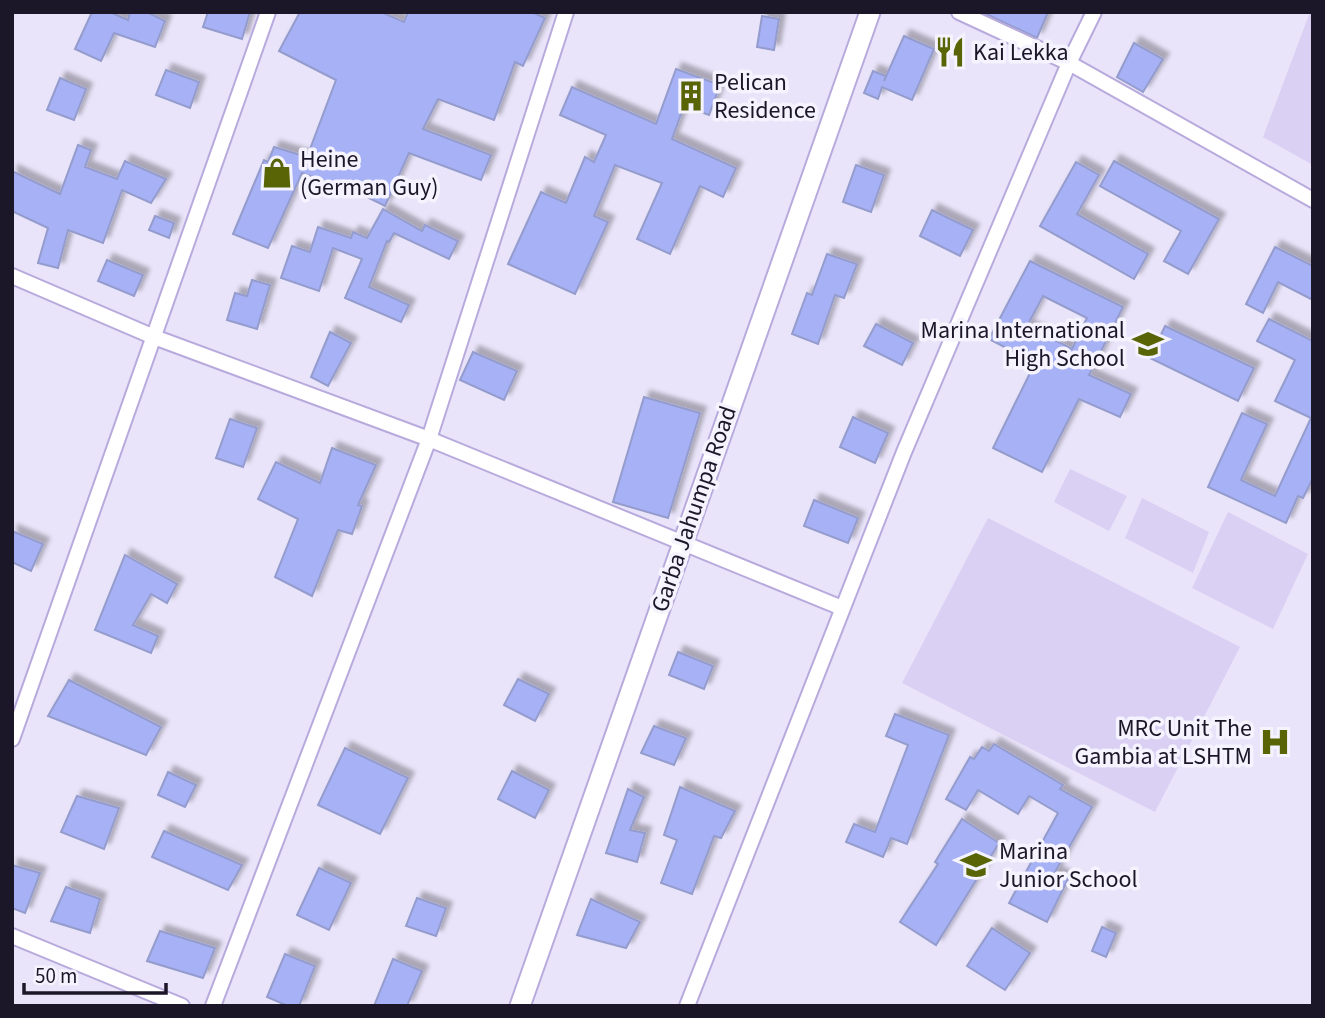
<svg xmlns="http://www.w3.org/2000/svg" width="1325" height="1018" viewBox="0 0 1325 1018" font-family="'Source Sans 3',sans-serif">
  <defs>
    <filter id="shadow"><feDropShadow dx="6" dy="-6" stdDeviation="2" flood-color="#0004"/></filter>
  </defs>
  <rect width="100%" height="100%" fill="#e9e4f9"/>
  <g fill="#d9d0f4">
    <path d="M 1310,12 L 1313,12 L 1313,165 L 1263,137 Z"/>
    <path d="M 1070,469 L 1127,496 L 1109,531 L 1054,502 Z"/>
    <path d="M 1142,498 L 1209,532 L 1193,573 L 1125,538 Z"/>
    <path d="M 1228,512 L 1308,554 L 1273,629 L 1192,588 Z"/>
    <path d="M 988,518 L 1240,647 L 1155,812 L 902,683 Z"/>
  </g>
  <g fill="#a7b1f5" stroke="#949ccd" stroke-width="2" fill-rule="evenodd" filter="url(#shadow)">
    <path d="M 92,12 L 110,12 L 128,20 L 130,12 L 147,12 L 165,21 L 155,47 L 114,33 L 101,61 L 75,49 Z"/>
    <path d="M 208,12 L 250,12 L 242,39 L 203,27 Z"/>
    <path d="M 300,12 L 381,12 L 404,22 L 408,12 L 532,12 L 545,18 L 523,66 L 515,62 L 494,120 L 438,99 L 423,129 L 491,155 L 481,180 L 409,153 L 385,206 L 359,193 L 302,173 L 268,248 L 233,234 L 264,160 L 268,162 L 274,147 L 307,157 L 336,80 L 279,51 Z"/>
    <path d="M 982,12 L 1048,12 L 1037,38 Z"/>
    <path d="M 762,16 L 779,19 L 774,50 L 757,47 Z"/>
    <path d="M 904,36 L 934,49 L 912,100 L 882,87 L 878,99 L 864,93 L 873,71 L 886,76 L 884,81 Z"/>
    <path d="M 1134,43 L 1163,59 L 1143,92 L 1117,77 Z"/>
    <path d="M 676,69 L 720,85 L 709,115 L 684,106 L 672,139 L 736,168 L 723,197 L 700,186 L 670,254 L 637,239 L 662,183 L 615,165 L 594,216 L 608,222 L 575,294 L 508,264 L 541,192 L 566,203 L 585,157 L 594,162 L 606,135 L 560,115 L 572,87 L 656,124 Z"/>
    <path d="M 166,70 L 199,82 L 190,108 L 156,95 Z"/>
    <path d="M 60,78 L 86,89 L 74,120 L 47,110 Z"/>
    <path d="M 78,145 L 91,150 L 85,167 L 117,179 L 125,161 L 166,179 L 151,203 L 122,190 L 103,243 L 68,230 L 58,268 L 38,263 L 48,228 L 12,211 L 12,171 L 60,194 Z"/>
    <path d="M 1114,161 L 1219,219 L 1188,274 L 1164,261 L 1181,231 L 1100,186 Z"/>
    <path d="M 1076,162 L 1099,175 L 1077,214 L 1148,254 L 1134,279 L 1040,226 Z"/>
    <path d="M 856,165 L 884,175 L 871,212 L 843,202 Z"/>
    <path d="M 383,209 L 422,231 L 425,225 L 458,241 L 449,259 L 394,233 L 389,242 L 387,241 L 369,287 L 409,305 L 401,322 L 345,298 L 362,259 L 333,248 L 319,291 L 281,278 L 292,246 L 310,252 L 318,227 L 351,238 L 353,232 L 367,238 Z"/>
    <path d="M 932,210 L 973,230 L 960,256 L 920,236 Z"/>
    <path d="M 155,216 L 174,223 L 169,238 L 149,230 Z"/>
    <path d="M 1275,247 L 1313,266 L 1313,300 L 1278,282 L 1263,313 L 1246,304 Z"/>
    <path d="M 827,254 L 857,264 L 844,298 L 835,295 L 818,344 L 792,334 L 807,293 L 812,295 Z"/>
    <path d="M 107,260 L 143,275 L 134,296 L 98,281 Z"/>
    <path d="M 1030,261 L 1123,307 L 1089,375 L 1131,394 L 1120,417 L 1079,399 L 1042,472 L 993,448 L 1035,363 L 989,339 ZM 1043,296 L 1087,318 L 1072,349 L 1027,326 Z"/>
    <path d="M 252,280 L 270,285 L 257,329 L 227,320 L 235,293 L 247,296 Z"/>
    <path d="M 1269,319 L 1313,341 L 1313,478 L 1303,498 L 1298,496 L 1286,523 L 1208,487 L 1242,413 L 1267,424 L 1241,480 L 1275,496 L 1311,418 L 1275,401 L 1295,360 L 1257,341 Z"/>
    <path d="M 876,324 L 913,343 L 902,365 L 864,346 Z"/>
    <path d="M 1165,326 L 1254,368 L 1238,401 L 1150,358 Z"/>
    <path d="M 330,332 L 351,343 L 328,386 L 311,377 Z"/>
    <path d="M 473,352 L 517,371 L 504,400 L 460,380 Z"/>
    <path d="M 644,397 L 700,413 L 668,518 L 613,502 Z"/>
    <path d="M 853,417 L 888,433 L 875,463 L 840,447 Z"/>
    <path d="M 230,419 L 257,428 L 243,467 L 216,458 Z"/>
    <path d="M 332,448 L 376,465 L 358,505 L 362,506 L 352,534 L 338,530 L 312,596 L 275,577 L 298,519 L 258,499 L 276,462 L 320,483 Z"/>
    <path d="M 814,500 L 858,518 L 848,543 L 804,526 Z"/>
    <path d="M 12,531 L 43,544 L 31,571 L 12,562 Z"/>
    <path d="M 125,555 L 177,584 L 167,603 L 151,594 L 133,625 L 158,636 L 151,653 L 95,630 Z"/>
    <path d="M 678,652 L 713,666 L 704,689 L 669,675 Z"/>
    <path d="M 518,679 L 549,694 L 535,721 L 504,705 Z"/>
    <path d="M 69,680 L 161,727 L 146,755 L 48,716 Z"/>
    <path d="M 895,714 L 949,735 L 907,844 L 891,838 L 883,857 L 846,842 L 854,824 L 875,832 L 908,745 L 886,736 Z"/>
    <path d="M 654,726 L 686,738 L 674,765 L 641,753 Z"/>
    <path d="M 994,744 L 1063,785 L 1060,789 L 1092,807 L 1055,872 L 1068,879 L 1047,922 L 1009,903 L 1058,813 L 1029,796 L 1018,814 L 978,790 L 966,810 L 946,799 L 970,757 L 974,759 L 982,747 L 989,751 Z"/>
    <path d="M 345,748 L 408,778 L 380,834 L 318,805 Z"/>
    <path d="M 512,771 L 549,790 L 535,818 L 498,799 Z"/>
    <path d="M 168,772 L 196,785 L 185,807 L 158,795 Z"/>
    <path d="M 680,787 L 735,811 L 721,838 L 714,836 L 692,894 L 661,883 L 677,840 L 664,835 Z"/>
    <path d="M 628,789 L 644,797 L 630,830 L 645,833 L 637,862 L 606,853 Z"/>
    <path d="M 77,796 L 119,808 L 104,849 L 61,832 Z"/>
    <path d="M 962,819 L 999,843 L 936,945 L 900,922 L 938,864 L 935,862 Z"/>
    <path d="M 164,831 L 242,865 L 228,890 L 152,857 Z"/>
    <path d="M 12,865 L 40,873 L 25,913 L 12,908 Z"/>
    <path d="M 319,868 L 351,883 L 329,930 L 297,915 Z"/>
    <path d="M 66,887 L 100,899 L 90,933 L 51,921 Z"/>
    <path d="M 417,898 L 446,908 L 436,936 L 406,926 Z"/>
    <path d="M 591,899 L 640,922 L 626,948 L 577,935 Z"/>
    <path d="M 1102,927 L 1116,933 L 1106,957 L 1092,951 Z"/>
    <path d="M 992,928 L 1030,953 L 1005,990 L 967,966 Z"/>
    <path d="M 160,931 L 215,948 L 203,978 L 147,961 Z"/>
    <path d="M 285,954 L 315,966 L 299,1006 L 288,1006 L 267,997 Z"/>
    <path d="M 393,959 L 422,971 L 407,1006 L 374,1006 Z"/>
  </g>
  <g fill="none" stroke-linecap="round" stroke-linejoin="round">
    <g stroke="#b8aadd" stroke-width="18">
      <g id="minor">
        <path d="M 959,12 L 1069,63 L 1313,200"/>
        <path d="M 12,276 L 154,337 L 429,439 L 842,608"/>
        <path d="M 12,739 L 268,12"/>
        <path d="M 12,936 L 182,1006"/>
        <path d="M 213,1006 L 429,439 L 566,12"/>
        <path d="M 687,1006 L 904,452 L 1069,63 L 1094,12"/>
      </g>
    </g>
    <g stroke="#b8aadd" stroke-width="23">
      <path id="tertiary" d="M 520,1006 L 870,12"/>
    </g>
    <use href="#minor" stroke="#fff" stroke-width="14"/>
    <use href="#tertiary" stroke="#fff" stroke-width="19"/>
  </g>
  <defs>
    <g id="restaurant-bare" transform="scale(2.415)"><path d="M-5-6h1v4h1v-4h1v4h1v-4h1v5L-1.5 .5V6h-2V.5L-5-1ZM5-6V6H3V1.5H1.5Q1.5-4 5-6Z" fill="#586406" stroke="#f5f3fd" stroke-width="2.5" paint-order="stroke"/></g>
    <g id="building-bare" transform="scale(2.415)"><path d="M-4-6H4V6H1V3H-1V6H-4ZM-2.5-4.3h1.7v1.8h-1.7ZM.8-4.3h1.7v1.8H.8ZM-2.5-1h1.7V.8h-1.7ZM.8-1h1.7V.8H.8Z" fill="#586406" stroke="#f5f3fd" stroke-width="2.5" paint-order="stroke"/></g>
    <g id="shop-bare" transform="scale(2.415)"><path d="M-5-2.5h2.3a2.7 3.5 0 0 1 5.4 0H5L5.5 6h-11ZM-1.5-2.5h3a1.5 2.3 0 0 0-3 0Z" fill="#586406" stroke="#f5f3fd" stroke-width="2.5" paint-order="stroke"/></g>
    <g id="school-bare" transform="scale(2.415)"><path d="M0-5L7-2L0 1L-7-2ZM-4 1L0 2.5L4 1V4Q0 6-4 4Z" fill="#586406" stroke="#f5f3fd" stroke-width="2.5" paint-order="stroke"/></g>
    <g id="hospital-bare" transform="scale(2.415)"><path d="M-5-5h3v3.5h4V-5h3V5h-3V1.5h-4V5h-3Z" fill="#586406" stroke="#f5f3fd" stroke-width="2.5" paint-order="stroke"/></g>
  </defs>
  <g fill-rule="evenodd">
    <use href="#restaurant-bare" x="950" y="52"/>
    <use href="#building-bare" x="691" y="96"/>
    <use href="#shop-bare" x="277" y="173"/>
    <use href="#school-bare" x="1148" y="344"/>
    <use href="#hospital-bare" x="1275" y="742"/>
    <use href="#school-bare" x="976" y="865"/>
  </g>
  <g text-anchor="middle" dominant-baseline="central" stroke-width="7" stroke-linejoin="round" paint-order="stroke">
    <g font-size="24" fill="#1c1629" stroke="#f5f3fd" text-anchor="start">
      <text x="973" y="52">Kai Lekka</text>
      <text x="714" y="82">Pelican<tspan x="714" dy="28">Residence</tspan></text>
      <text x="300" y="159">Heine<tspan x="300" dy="28">(German Guy)</tspan></text>
      <text x="1125" y="330" text-anchor="end">Marina International<tspan x="1125" dy="28">High School</tspan></text>
      <text x="1252" y="728" text-anchor="end">MRC Unit The<tspan x="1252" dy="28">Gambia at LSHTM</tspan></text>
      <text x="999" y="851">Marina<tspan x="999" dy="28">Junior School</tspan></text>
    </g>
    <g font-size="24" fill="#1c1629" stroke="#f5f3fd">
      <text transform="translate(694 509) rotate(-71)">Garba Jahumpa Road</text>
    </g>
  </g>
  <rect width="1325" height="1018" fill="none" stroke="#1c1629" stroke-width="28"/>
  <path d="M24 983v10h142v-10" fill="none" stroke="#1c1629" stroke-width="3.5"/>
  <text x="35" y="983" font-size="21" fill="#1c1629" stroke="#f5f3fd" stroke-width="5" paint-order="stroke">50 m</text>
</svg>
